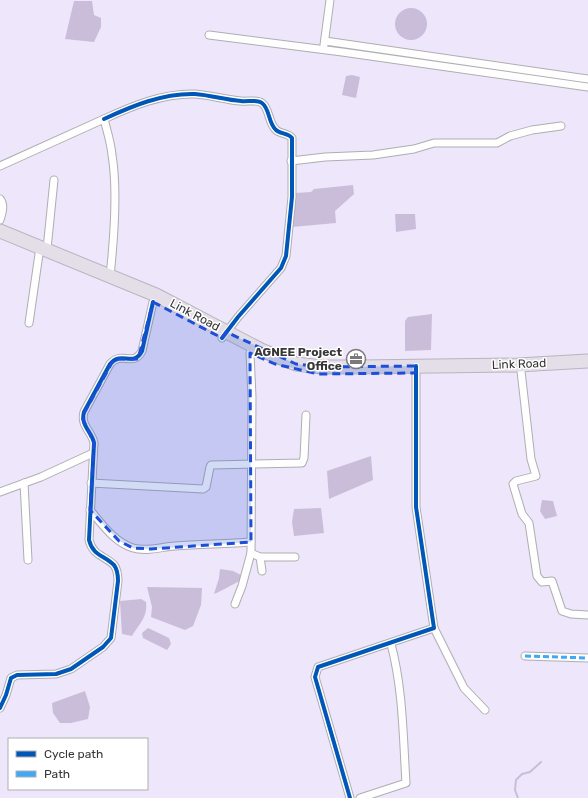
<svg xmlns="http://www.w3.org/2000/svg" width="588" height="798" viewBox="0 0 588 798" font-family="Rubik,sans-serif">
  <rect width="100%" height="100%" fill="#f8f7fa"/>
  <path fill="#eee6fa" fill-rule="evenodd" d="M 0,0 L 588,0 L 588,798 L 0,798 ZM 9,739 L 147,739 L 147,789 L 9,789 Z"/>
  <g fill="#cabdda">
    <path d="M 74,1 L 92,1 L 94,15 L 101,18 L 101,27 L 94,42 L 65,39 Z"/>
    <circle cx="411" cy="24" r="16"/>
    <path d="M 352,75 L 360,77 L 356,98 L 342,95 L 346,76 Z"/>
    <path d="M 353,185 L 354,194 L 335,211 L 336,223 L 292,227 L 295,193 L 311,192 L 314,189 Z"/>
    <path d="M 395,214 L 415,214 L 416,229 L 396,232 Z"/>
    <path d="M 432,314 L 431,350 L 405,351 L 405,321 L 408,317 Z"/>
    <path d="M 371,456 L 373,480 L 329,499 L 327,471 Z"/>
    <path d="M 542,500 L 553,501 L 557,516 L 545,519 L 540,511 Z"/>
    <path d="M 321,508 L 324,533 L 294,536 L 292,522 L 294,509 Z"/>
    <path d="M 220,569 L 233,571 L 241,575 L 240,581 C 231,585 224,590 214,594 L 219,578 Z"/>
    <path d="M 147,587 L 202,588 L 201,605 L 193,626 L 185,630 L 151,617 L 152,607 Z"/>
    <path d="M 141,599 L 146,602 C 148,617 139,624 132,636 L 122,634 L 120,601 Z"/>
    <path d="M 148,628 L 169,638 L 171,644 L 167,650 L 143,638 L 142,633 Z"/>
    <path d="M 85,691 L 90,707 L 88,719 L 71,723 L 60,723 L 53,713 L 52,703 Z"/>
  </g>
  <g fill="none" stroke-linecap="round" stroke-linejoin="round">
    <path stroke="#cabdda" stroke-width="2" d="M 518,798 L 515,790 L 516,780 L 522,774 L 530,772 L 541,762"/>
    <g stroke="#afaeb0" stroke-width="9">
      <g id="street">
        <path d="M 209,35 L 342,52 L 588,87"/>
        <path d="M 325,41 L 588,79"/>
        <path d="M 324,45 L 330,0"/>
        <path d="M 104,119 C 132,106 163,93 195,94 C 210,95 226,100 241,101 C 247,102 257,99 262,103 C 270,109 268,123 276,130 C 280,134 288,133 292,138 L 292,197 L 286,256 L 281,268 L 238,317 L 222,338"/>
        <path d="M 291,161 L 325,157 L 373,155 L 414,149 L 434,143 L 497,143 L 510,136 L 532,130 L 561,126"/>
        <path d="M 0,166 L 104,119 C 107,131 111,143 112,155 C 118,191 114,239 110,276"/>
        <path d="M 0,199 C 5,205 2,213 0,220"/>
        <path d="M 47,249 L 54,180"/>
        <path d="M 29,323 L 39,254"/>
        <path d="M 521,371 L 531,459 L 536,476 L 516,481 L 513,484 L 522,514 L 529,523 L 537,576 L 542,582 L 552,581 L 562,611 L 571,614 L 588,615"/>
        <path d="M 24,483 L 28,560"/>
        <path d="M 91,483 L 203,489 L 206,487 L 210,467 L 211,465 L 302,463 L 304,458 L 306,415"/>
        <path d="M 0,492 L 41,477 L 93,453"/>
        <path d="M 90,510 C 102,524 114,542 133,548 C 146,552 161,547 175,546 C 200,544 226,544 251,542"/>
        <path d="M 251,553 L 260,557 L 295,557"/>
        <path d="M 260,557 L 262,571"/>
        <path d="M 235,604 L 242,586 L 251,553 L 252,397 L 250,353"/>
        <path d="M 434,628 L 464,688 L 485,710"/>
        <path d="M 525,656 L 588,658"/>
        <path d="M 0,708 L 6,695 L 11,678 L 17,675 L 56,674 L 71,669 L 103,647 L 111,638 L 118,581 C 118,575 117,569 114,565 C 104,555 93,556 89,540 L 94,443 C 92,432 80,425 84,412 L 110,364 C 122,350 133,368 142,351 L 153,302"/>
        <path d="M 350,798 L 315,677 L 318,667 L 434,628 L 416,507 L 416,366"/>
        <path d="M 360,798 L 406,783 C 403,736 403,689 391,644"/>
      </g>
    </g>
    <g stroke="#b9b4bf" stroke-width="15">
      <path id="highway" d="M 0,231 L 156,295 L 261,350 L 296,364 L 322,367 L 359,367 L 518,365 L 588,361"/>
    </g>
    <use href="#street" stroke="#fefefe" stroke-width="7"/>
    <use href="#highway" stroke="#e3dee7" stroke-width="13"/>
    <path stroke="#3fa9f5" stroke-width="3" stroke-dasharray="6 3" stroke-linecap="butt" d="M 525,656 L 588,658"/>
    <g stroke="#fff" stroke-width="6">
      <g id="cycleway">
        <path d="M 104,119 C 132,106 163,93 195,94 C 210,95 226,100 241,101 C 247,102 257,99 262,103 C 270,109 268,123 276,130 C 280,134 288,133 292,138 L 292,197 L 286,256 L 281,268 L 238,317 L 222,338"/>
        <path d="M 0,708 L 6,695 L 11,678 L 17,675 L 56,674 L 71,669 L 103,647 L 111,638 L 118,581 C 118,575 117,569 114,565 C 104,555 93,556 89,540 L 94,443 C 92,432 80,425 84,412 L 110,364 C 122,350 133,368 142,351 L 153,302"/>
        <path d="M 350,798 L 315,677 L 318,667 L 434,628 L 416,507 L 416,366"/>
      </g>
    </g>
    <use href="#cycleway" stroke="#0057b8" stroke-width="4"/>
  </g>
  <path fill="#1d4ed8" fill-opacity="0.2" stroke="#1d4ed8" stroke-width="3" stroke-dasharray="8 5" stroke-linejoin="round" d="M 153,302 L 222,338 L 226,332 L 296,364 L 322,367 L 416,366 L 415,373 L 318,374 L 275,364 L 250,353 L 251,542 L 151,549 L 133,548 L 119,541 L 90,510 L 94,443 L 82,417 L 114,359 L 138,359 Z"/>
  <defs>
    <g id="office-ring" transform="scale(1)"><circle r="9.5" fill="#fff" stroke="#7a7a7c" stroke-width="1.5"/><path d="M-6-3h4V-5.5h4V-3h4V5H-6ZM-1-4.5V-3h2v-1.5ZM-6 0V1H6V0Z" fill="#7a7a7c"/></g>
  </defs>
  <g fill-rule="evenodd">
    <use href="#office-ring" x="356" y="359"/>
  </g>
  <g text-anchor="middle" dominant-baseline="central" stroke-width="3" stroke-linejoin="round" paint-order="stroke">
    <g font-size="12" fill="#363638" stroke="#fff">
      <text transform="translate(195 315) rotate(28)">Link Road</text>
      <text transform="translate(519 364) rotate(-2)">Link Road</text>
    </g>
    <g font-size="12" font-weight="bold" fill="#363638" stroke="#fff" text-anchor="end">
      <text x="342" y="352">AGNEE Project<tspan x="342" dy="14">Office</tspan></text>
    </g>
  </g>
  <rect x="8" y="738" width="140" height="52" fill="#ffffff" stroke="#afafaf"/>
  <rect x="16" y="751" width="20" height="6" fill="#0057b8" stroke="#afafaf"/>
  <text x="44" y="758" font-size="12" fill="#363638">Cycle path</text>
  <rect x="16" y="771" width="20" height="6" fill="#3fa9f5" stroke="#afafaf"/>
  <text x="44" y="778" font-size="12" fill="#363638">Path</text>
</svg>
